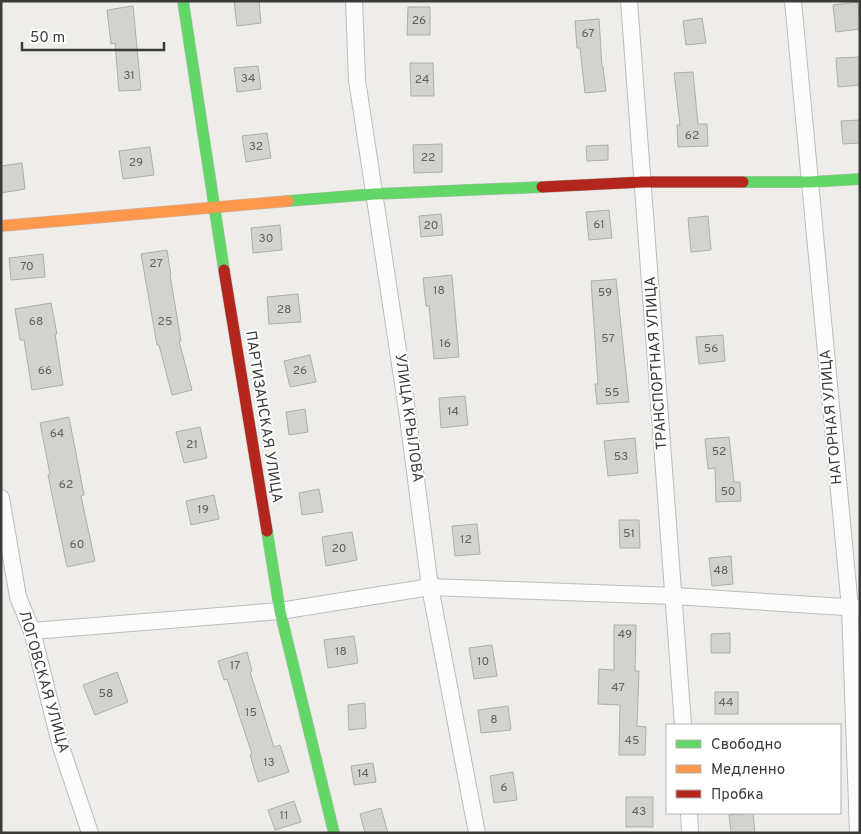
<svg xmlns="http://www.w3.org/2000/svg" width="861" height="834" viewBox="0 0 861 834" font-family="Overpass,sans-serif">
  <rect width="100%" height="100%" fill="#eeedea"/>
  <g fill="#d2d2d0" stroke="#aeadab">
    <path d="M 234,1 L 259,1 L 261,23 L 237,26 Z"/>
    <path d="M 858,2 L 860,29 L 836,32 L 833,5 Z"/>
    <path d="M 133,6 L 141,90 L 119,91 L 115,43 L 111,44 L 107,10 Z"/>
    <path d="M 408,7 L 430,7 L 430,35 L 407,35 Z"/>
    <path d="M 702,18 L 706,43 L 686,45 L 683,21 Z"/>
    <path d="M 599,19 L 602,67 L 603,67 L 606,91 L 585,93 L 580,48 L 577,48 L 575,21 Z"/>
    <path d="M 860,57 L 860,85 L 838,87 L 836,58 Z"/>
    <path d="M 410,63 L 433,63 L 434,96 L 411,96 Z"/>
    <path d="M 258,66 L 261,89 L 237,92 L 234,68 Z"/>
    <path d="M 693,72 L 698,124 L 707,124 L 708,146 L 678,147 L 677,125 L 680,125 L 674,73 Z"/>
    <path d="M 860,120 L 860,143 L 843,144 L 841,121 Z"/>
    <path d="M 267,133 L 271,158 L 246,162 L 242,136 Z"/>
    <path d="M 442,144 L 442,172 L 414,173 L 413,145 Z"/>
    <path d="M 608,145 L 608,160 L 587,161 L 586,146 Z"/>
    <path d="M 150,147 L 154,175 L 123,179 L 119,151 Z"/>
    <path d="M 22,163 L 25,189 L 1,193 L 1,166 Z"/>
    <path d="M 609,210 L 612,238 L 589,240 L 586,212 Z"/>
    <path d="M 441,214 L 443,235 L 421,237 L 419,216 Z"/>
    <path d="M 708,216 L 711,250 L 691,252 L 688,218 Z"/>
    <path d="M 280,225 L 282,250 L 253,253 L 251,228 Z"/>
    <path d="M 167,250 L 171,275 L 170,275 L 181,341 L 179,341 L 192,390 L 172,395 L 159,345 L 157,345 L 141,254 Z"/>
    <path d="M 43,254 L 45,277 L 11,280 L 9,258 Z"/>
    <path d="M 452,275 L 459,357 L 434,359 L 429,306 L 426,306 L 423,278 Z"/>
    <path d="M 616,279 L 629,402 L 597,404 L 595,384 L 598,384 L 591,281 Z"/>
    <path d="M 298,294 L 301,322 L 269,324 L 267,297 Z"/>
    <path d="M 51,303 L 57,334 L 55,334 L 63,385 L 32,390 L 24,340 L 20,340 L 15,309 Z"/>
    <path d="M 723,335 L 725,361 L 699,364 L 696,337 Z"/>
    <path d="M 310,355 L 316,382 L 290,387 L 284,361 Z"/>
    <path d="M 465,396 L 468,425 L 441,428 L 439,398 Z"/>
    <path d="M 305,409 L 308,432 L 289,435 L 286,412 Z"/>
    <path d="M 69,417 L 84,495 L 81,496 L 95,561 L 67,567 L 48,475 L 50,474 L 40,423 Z"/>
    <path d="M 200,427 L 207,458 L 184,463 L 176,432 Z"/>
    <path d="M 729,437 L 734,482 L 740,482 L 741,501 L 716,502 L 715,468 L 708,469 L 705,439 Z"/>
    <path d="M 635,438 L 638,473 L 608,476 L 604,441 Z"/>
    <path d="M 319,489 L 323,512 L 302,515 L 299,493 Z"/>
    <path d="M 214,495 L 219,519 L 191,525 L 186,501 Z"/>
    <path d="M 619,520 L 639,520 L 640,548 L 620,548 Z"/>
    <path d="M 477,524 L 480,554 L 455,556 L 452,526 Z"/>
    <path d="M 352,532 L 357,560 L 326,566 L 322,537 Z"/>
    <path d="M 731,556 L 733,584 L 712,586 L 709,558 Z"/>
    <path d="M 614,625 L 636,625 L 635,671 L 639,671 L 637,726 L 646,727 L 645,755 L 619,755 L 620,705 L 598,704 L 599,669 L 614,670 Z"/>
    <path d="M 730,633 L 730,653 L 711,653 L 711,634 Z"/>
    <path d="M 354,636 L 358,663 L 328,668 L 324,640 Z"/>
    <path d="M 492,645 L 497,676 L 474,679 L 469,648 Z"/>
    <path d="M 247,652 L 252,671 L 250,672 L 274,747 L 280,745 L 289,772 L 258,782 L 250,755 L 252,754 L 227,679 L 224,680 L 218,661 Z"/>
    <path d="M 117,672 L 128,702 L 95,715 L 83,685 Z"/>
    <rect x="715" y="692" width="23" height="22"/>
    <path d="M 365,703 L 366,728 L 349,730 L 348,705 Z"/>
    <path d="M 508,706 L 511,730 L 481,733 L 478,710 Z"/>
    <path d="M 373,763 L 376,782 L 354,785 L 351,766 Z"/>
    <path d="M 513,772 L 517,800 L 494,803 L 490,776 Z"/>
    <rect x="626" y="797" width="27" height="30"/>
    <path d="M 294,801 L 301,822 L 275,830 L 268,810 Z"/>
    <path d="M 381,808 L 388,833 L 365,833 L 360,814 Z"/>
    <path d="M 753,813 L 755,833 L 731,833 L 729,815 Z"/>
  </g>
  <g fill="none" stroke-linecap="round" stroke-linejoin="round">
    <g stroke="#bcbcba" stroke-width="18">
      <g id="street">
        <path d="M 354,1 L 357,80 L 407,410 L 430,587 L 477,833"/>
        <path d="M 629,1 L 683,725"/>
        <path d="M 793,1 L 850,608 L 858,833"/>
        <path d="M 1,498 L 18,597 L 32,631 L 61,747 L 90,833"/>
        <path d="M 32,631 L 280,611 L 430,587 L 674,596 L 860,608"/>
        <path d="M 689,813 L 690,833"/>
      </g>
    </g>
    <g stroke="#bcbcba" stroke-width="12">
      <g id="fast">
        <path d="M 183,1 L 224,270"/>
        <path d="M 743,182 L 810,182 L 860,179"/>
        <path d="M 288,201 L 375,194 L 542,187"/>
        <path d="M 267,531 L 280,611 L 334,833"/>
      </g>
    </g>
    <g stroke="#bcbcba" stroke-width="12">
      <path id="slow" d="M 1,226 L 288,201"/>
    </g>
    <g stroke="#bcbcba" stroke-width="12">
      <g id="jam">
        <path d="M 542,187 L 643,182 L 743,182"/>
        <path d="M 224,270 L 267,531"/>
      </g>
    </g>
    <use href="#street" stroke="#fcfcfc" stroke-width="16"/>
    <use href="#fast" stroke="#63d668" stroke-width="11"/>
    <use href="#slow" stroke="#ff974d" stroke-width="11"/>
    <use href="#jam" stroke="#b3261e" stroke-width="11"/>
  </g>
  <g text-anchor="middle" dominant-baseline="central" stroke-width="4" stroke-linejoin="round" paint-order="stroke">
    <g font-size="12" fill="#61615f">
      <text x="419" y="21">26</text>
      <text x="588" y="34">67</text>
      <text x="129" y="76">31</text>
      <text x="248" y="79">34</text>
      <text x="422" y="80">24</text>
      <text x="692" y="136">62</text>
      <text x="256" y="147">32</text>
      <text x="428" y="158">22</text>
      <text x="136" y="163">29</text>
      <text x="599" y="225">61</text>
      <text x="431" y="226">20</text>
      <text x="266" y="239">30</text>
      <text x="156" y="264">27</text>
      <text x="27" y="267">70</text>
      <text x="439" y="291">18</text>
      <text x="605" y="293">59</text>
      <text x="284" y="310">28</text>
      <text x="36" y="322">68</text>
      <text x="165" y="322">25</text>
      <text x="608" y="339">57</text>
      <text x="445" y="344">16</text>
      <text x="711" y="349">56</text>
      <text x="45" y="371">66</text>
      <text x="300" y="371">26</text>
      <text x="612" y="393">55</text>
      <text x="453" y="412">14</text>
      <text x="57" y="434">64</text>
      <text x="192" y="445">21</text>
      <text x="719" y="452">52</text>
      <text x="621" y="457">53</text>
      <text x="66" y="485">62</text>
      <text x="728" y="492">50</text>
      <text x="203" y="510">19</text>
      <text x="629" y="534">51</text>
      <text x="466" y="540">12</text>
      <text x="77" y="545">60</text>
      <text x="339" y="549">20</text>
      <text x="721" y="571">48</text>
      <text x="625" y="635">49</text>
      <text x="341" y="652">18</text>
      <text x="483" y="662">10</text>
      <text x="235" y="666">17</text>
      <text x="618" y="688">47</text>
      <text x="106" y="694">58</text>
      <text x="726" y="703">44</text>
      <text x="251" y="713">15</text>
      <text x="494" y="720">8</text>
      <text x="632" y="741">45</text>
      <text x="269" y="763">13</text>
      <text x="363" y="774">14</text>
      <text x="504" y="788">6</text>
      <text x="639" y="812">43</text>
      <text x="284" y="816">11</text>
    </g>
    <g font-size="15" fill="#3b3b39" stroke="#fff">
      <text transform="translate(657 363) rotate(-94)">ТРАНСПОРТНАЯ УЛИЦА</text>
      <text transform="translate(263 417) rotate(81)">ПАРТИЗАНСКАЯ УЛИЦА</text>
      <text transform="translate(832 417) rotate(-95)">НАГОРНАЯ УЛИЦА</text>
      <text transform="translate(408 418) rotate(82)">УЛИЦА КРЫЛОВА</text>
      <text transform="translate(43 682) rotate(74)">ЛОГОВСКАЯ УЛИЦА</text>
    </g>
  </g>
  <rect width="861" height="834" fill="none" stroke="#3b3b39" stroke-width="5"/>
  <rect x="666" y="724" width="175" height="90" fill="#ffffff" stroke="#b1b1b0"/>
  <rect x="676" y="740" width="25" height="8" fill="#63d668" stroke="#b1b1b0"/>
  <text x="711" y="749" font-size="15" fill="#3b3b39">Свободно</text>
  <rect x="676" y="765" width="25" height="8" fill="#ff974d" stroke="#b1b1b0"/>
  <text x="711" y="774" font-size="15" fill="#3b3b39">Медленно</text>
  <rect x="676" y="790" width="25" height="8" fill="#b3261e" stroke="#b1b1b0"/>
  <text x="711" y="799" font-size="15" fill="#3b3b39">Пробка</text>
  <path d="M22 42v8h142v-8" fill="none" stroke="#3b3b39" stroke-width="2.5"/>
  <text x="30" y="42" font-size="15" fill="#3b3b39" stroke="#ffffff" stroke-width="4" paint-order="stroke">50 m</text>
</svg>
